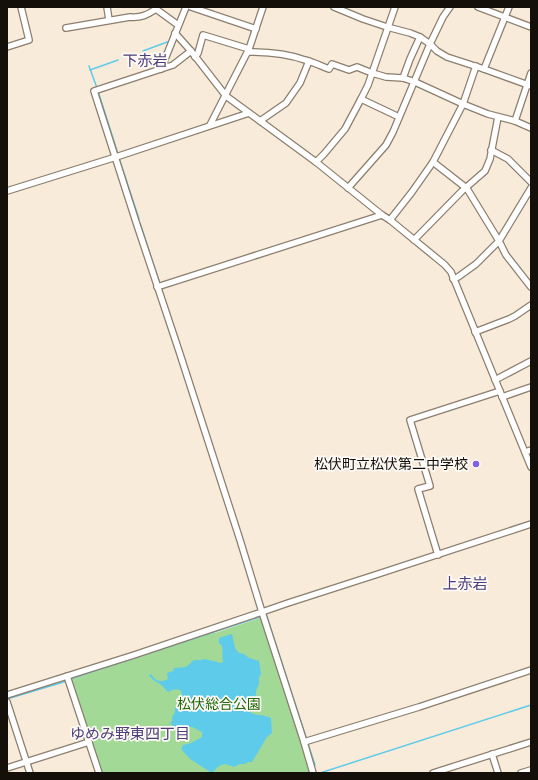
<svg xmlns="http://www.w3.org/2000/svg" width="538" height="780" viewBox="0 0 538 780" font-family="'Sofia Sans Condensed','Noto Sans JP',sans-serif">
  <rect width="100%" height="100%" fill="#f9ebd9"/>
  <path fill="#a2d997" d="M 263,617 L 312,772 L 310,773 L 100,773 L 71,679 L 100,670 L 131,658 L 131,660 L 149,654 L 149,652 L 213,631 L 215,633 Z"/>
  <path fill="#5ecbea" d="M 232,634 L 235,648 L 239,653 L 244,654 L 249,658 L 259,661 L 261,673 L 259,678 L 259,684 L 256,691 L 256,695 L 251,699 L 245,701 L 244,703 C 251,719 258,712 271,718 L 272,733 L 267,737 L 252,762 L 248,762 L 245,764 L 240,764 L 234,767 C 223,762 220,764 212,773 L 190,759 L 181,749 L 183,745 L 191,743 L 202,737 L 202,732 L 192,727 L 175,727 L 171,724 L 159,728 L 170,724 L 172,721 L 172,717 L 175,712 L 175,708 L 181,702 L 182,694 L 180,690 C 174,688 172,691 168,692 C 165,689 163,686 160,684 C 155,681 152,680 149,675 L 151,674 C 155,681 161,683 168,679 L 167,673 L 173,671 L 174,668 L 186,667 L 194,660 L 200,660 L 205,659 L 221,663 L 223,662 C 222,656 223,651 222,646 L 219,643 L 219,638 Z"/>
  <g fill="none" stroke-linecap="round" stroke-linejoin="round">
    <g stroke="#5ecbea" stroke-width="1.5">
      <path d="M 143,51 L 170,41"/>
      <path d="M 89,66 L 97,88"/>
      <path d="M 90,70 L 118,60"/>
      <path d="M 98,91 L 118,154"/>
      <path d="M 119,158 L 139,219"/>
      <path d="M 140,223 L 160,284"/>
      <path d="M 261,599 L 264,609"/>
      <path d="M 266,614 L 315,765"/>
      <path d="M 70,679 L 266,615"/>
      <path d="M 7,699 L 67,681"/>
      <path d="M 320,773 L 531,705"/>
    </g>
    <g stroke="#8b7e6e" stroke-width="8">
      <g id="minor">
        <path d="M 107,7 L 109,20"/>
        <path d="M 191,7 L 256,29"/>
        <path d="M 334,7 L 363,19 L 387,27 L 410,33 L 420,37 L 430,44 L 437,51 L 447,57 L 484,69 L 531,86"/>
        <path d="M 478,7 L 531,27"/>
        <path d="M 66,28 L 130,17 C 141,18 147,15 156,9 L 178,25"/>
        <path d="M 175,33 L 191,51 L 226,96 L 316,162 L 382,215 L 390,220 L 445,265 L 451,272 L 531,467"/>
        <path d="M 7,47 L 29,40 L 21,7"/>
        <path d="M 191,51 L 173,65 L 94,91 L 136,222 L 179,351 L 240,540 L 262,612 L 304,742 L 313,773"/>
        <path d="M 248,52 C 267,52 288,54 305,60 C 313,62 321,66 329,69 L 332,64 L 349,70 L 357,67 L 372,73 L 386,77 L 403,78 L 415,82 L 463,104 L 488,114 L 515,121 L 531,128"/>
        <path d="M 195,57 L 198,53 L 203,35 L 249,49"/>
        <path d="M 161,69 L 186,7"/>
        <path d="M 484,69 L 509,7"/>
        <path d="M 403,78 L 410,59 L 420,37"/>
        <path d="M 361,99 L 399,117"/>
        <path d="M 260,121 L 286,103 L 300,83 L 309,61"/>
        <path d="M 515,121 L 531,73"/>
        <path d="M 210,125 L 249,49 L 263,7"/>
        <path d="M 491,150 L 508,159 L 531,182"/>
        <path d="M 316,162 L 324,154 L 345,129 L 361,99 L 368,85 L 395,7"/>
        <path d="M 433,162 L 465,187"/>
        <path d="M 466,187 L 499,241 L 506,255 L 531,287"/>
        <path d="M 348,188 L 386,145 L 393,132 L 430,44 L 443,17 L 450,7"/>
        <path d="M 7,191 L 116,157 L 249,113"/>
        <path d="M 390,220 L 412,192 L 433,162 L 463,104 L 476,66"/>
        <path d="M 414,240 L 462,191 L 485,171 L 490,159 L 498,117"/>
        <path d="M 453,279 L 458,277 L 476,264 L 499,241 L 531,188"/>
        <path d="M 157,287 L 382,215"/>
        <path d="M 475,332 L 509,319 L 515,316 L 531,305"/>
        <path d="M 495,380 L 531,361"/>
        <path d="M 502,397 L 531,387"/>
        <path d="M 525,452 L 531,450"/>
        <path d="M 438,555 L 418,489 L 430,486 L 410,420 L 500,391"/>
        <path d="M 67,676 L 99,773"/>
        <path d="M 7,695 L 134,655 L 262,612 L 288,603 L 375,575 L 531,524"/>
        <path d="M 7,702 L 30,773"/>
        <path d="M 304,742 L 419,707 L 531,670"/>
        <path d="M 492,754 L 498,773"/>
        <path d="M 7,768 L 89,742"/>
        <path d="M 433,773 L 531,742"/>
        <path d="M 521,773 L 531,770"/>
      </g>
    </g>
    <use href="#minor" stroke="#fff" stroke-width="5.5"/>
  </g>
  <circle fill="#8062dd" stroke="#fdfaf6" stroke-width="1.5" cx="476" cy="464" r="4"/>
  <g text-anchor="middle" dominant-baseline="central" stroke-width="3.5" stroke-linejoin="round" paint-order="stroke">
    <g font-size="14" fill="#140f09" stroke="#fdfaf6" text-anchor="end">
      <text x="468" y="464">松伏町立松伏第二中学校</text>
    </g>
    <g font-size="14" fill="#20660a" stroke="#fdfaf6">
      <text x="219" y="704">松伏総合公園</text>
    </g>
    <g font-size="15" fill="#4b3e7b" stroke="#fdfaf6">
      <text x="145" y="61">下赤岩</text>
      <text x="465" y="584">上赤岩</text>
      <text x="130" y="734">ゆめみ野東四丁目</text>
    </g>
  </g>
  <rect width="538" height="780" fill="none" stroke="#140f09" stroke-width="16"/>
</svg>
